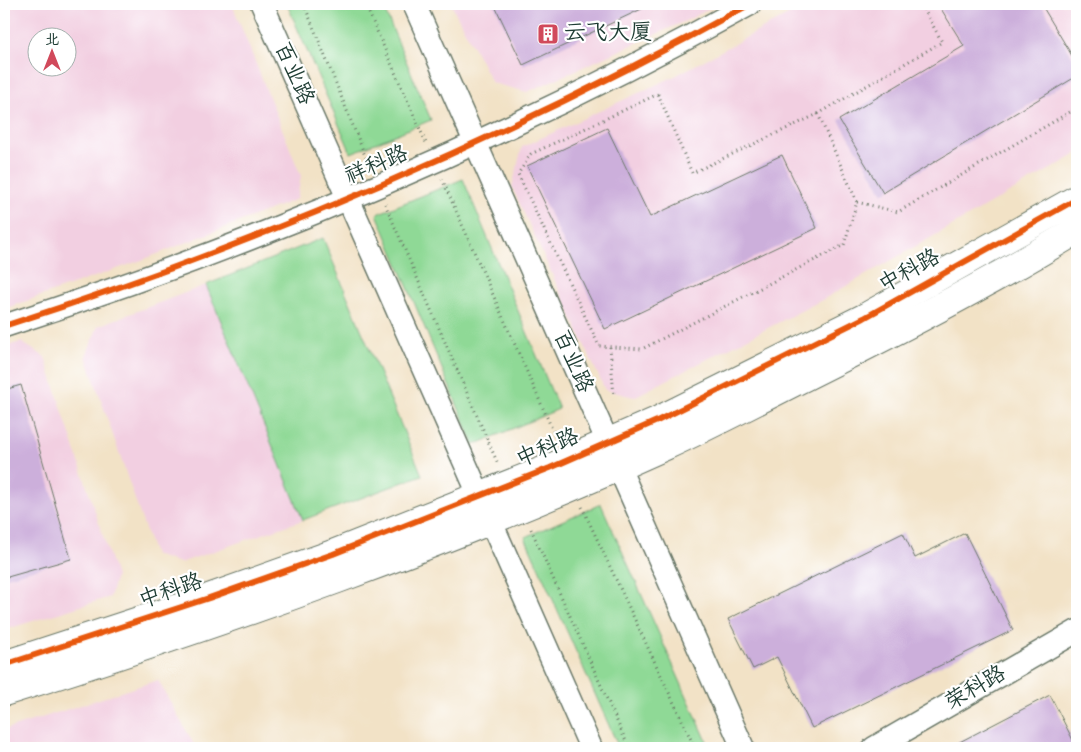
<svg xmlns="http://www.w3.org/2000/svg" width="1081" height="752" viewBox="0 0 1081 752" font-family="'Indie Flower','LXGW WenKai TC',sans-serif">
  <rect width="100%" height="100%" fill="#fff"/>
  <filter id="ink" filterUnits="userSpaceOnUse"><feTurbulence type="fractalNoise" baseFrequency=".02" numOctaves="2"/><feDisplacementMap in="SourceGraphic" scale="10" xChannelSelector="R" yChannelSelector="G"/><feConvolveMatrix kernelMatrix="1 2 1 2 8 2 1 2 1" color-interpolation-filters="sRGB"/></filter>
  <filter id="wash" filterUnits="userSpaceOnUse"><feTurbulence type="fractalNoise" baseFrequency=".0096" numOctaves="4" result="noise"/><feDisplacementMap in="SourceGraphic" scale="20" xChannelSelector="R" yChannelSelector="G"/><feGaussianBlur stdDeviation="1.12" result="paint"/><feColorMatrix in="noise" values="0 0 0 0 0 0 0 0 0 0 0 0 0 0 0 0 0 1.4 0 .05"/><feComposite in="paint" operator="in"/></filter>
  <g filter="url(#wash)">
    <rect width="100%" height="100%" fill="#f2e2c6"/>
    <g fill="#f2cfe1" fill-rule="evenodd">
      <path d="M 21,4 L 232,4 L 301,176 L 297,199 L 142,260 L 4,309 L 4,10 ZM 38,38 L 68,38 L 68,68 L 38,68 Z"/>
      <path d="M 451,4 L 718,4 L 690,19 L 527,92 L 492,83 Z"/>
      <path d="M 808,4 L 1077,4 L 1077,154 L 822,300 L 634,397 L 605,390 L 512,187 L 522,147 L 675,76 Z"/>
      <path d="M 206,285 L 303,520 L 180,563 L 154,555 L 86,356 L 98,326 Z"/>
      <path d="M 21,342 L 45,357 L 116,576 L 110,597 L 4,630 L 4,347 Z"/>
      <path d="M 158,680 L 196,748 L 4,748 L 4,730 Z"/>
    </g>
    <g fill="#8fd996" stroke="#578b65">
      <path d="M 287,4 L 382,4 L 431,120 L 351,153 Z"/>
      <path d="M 463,179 L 559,409 L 474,445 L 377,214 Z"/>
      <path d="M 323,238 L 422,475 L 303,520 L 206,285 Z"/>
      <path d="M 601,504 L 710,748 L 619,748 L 525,537 Z"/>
    </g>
    <g id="blocks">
      <g fill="#ccafdb">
        <path d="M 494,4 L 652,4 L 523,65 Z"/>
        <path d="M 938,4 L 1041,4 L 1077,64 L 1077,76 L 883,193 L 839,120 L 964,46 Z"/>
        <path d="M 607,128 L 650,217 L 782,155 L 817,228 L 605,329 L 527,166 Z"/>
        <path d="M 21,385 L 71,559 L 4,578 L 4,390 Z"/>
        <path d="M 903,533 L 915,558 L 965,533 L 1013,630 L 812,728 L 777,657 L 753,669 L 728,619 Z"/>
        <path d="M 1050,695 L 1077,748 L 948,748 Z"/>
      </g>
    </g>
  </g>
  <g filter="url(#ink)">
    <use href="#blocks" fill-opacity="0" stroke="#697767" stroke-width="1"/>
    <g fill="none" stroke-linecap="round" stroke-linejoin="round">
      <g stroke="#697767" stroke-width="25">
        <g id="street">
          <path d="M 262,4 L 591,748"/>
          <path d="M 414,4 L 743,748"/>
          <path d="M 4,326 C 262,243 513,135 750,4"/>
          <path d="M 874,748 L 1077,631"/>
        </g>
      </g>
      <g stroke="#697767" stroke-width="30">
        <g id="secondary">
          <path d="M 4,665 L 209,598 L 333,554 L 550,468 L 657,421 L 864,318 L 1077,199"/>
          <path d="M 4,692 C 229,621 450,543 665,446 C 713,424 760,399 808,375 C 899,330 990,283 1077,230"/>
        </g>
      </g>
      <g stroke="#697767" stroke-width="3" stroke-dasharray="1 4" stroke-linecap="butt">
        <path d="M 304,4 L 370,168"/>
        <path d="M 365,4 L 426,143"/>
        <path d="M 658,94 L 692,173 L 818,114 L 857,202 L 844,245 L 642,349 L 599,346 L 518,174 L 531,154 Z"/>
        <path d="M 818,114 L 942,42 L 921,4"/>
        <path d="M 442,179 L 557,440"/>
        <path d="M 857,202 L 898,212 L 1077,108"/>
        <path d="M 385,204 L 498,464"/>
        <path d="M 610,347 L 614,396"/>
        <path d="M 582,507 L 695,748"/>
        <path d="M 531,529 L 629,748"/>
      </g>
      <use href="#street" stroke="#fff" stroke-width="22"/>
      <use href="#secondary" stroke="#fff" stroke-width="28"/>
      <g stroke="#fff" stroke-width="9">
        <g id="cycleway">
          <path d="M 4,326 C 262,243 513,135 750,4"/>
          <path d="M 4,665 L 209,598 L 333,554 L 550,468 L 657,421 L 864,318 L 1077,199"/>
        </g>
      </g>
      <use href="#cycleway" stroke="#e8590c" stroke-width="6"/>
    </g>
  </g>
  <defs>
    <g id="building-square" transform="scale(1.125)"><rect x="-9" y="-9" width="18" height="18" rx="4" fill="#d1495b" stroke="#fff"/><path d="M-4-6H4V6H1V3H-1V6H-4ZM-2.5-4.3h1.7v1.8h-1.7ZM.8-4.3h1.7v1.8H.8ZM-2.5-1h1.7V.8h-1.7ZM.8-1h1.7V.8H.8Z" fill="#fff"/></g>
  </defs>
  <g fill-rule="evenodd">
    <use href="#building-square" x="548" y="34"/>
  </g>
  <g text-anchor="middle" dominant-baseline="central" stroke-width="4.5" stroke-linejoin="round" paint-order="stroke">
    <g font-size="22" fill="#1f3d34" stroke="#fff" text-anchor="start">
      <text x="564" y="34">云飞大厦</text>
    </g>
    <g font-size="22" fill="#1f3d34" stroke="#fff">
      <text transform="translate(293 74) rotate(66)">百业路</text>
      <text transform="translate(377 166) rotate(-23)">祥科路</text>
      <text transform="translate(910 272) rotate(-29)">中科路</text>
      <text transform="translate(572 362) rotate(66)">百业路</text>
      <text transform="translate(548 449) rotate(-23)">中科路</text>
      <text transform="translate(171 592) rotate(-19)">中科路</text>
      <text transform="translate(976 689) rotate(-30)">荣科路</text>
    </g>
  </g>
  <rect width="1081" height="752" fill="none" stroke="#fff" stroke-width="20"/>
  <g transform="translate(52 52)"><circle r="24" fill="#ffffff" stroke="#a5b1ae"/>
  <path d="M0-4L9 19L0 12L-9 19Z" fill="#d1495b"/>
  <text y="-8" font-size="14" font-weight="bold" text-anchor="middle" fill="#1f3d34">北</text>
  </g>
</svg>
